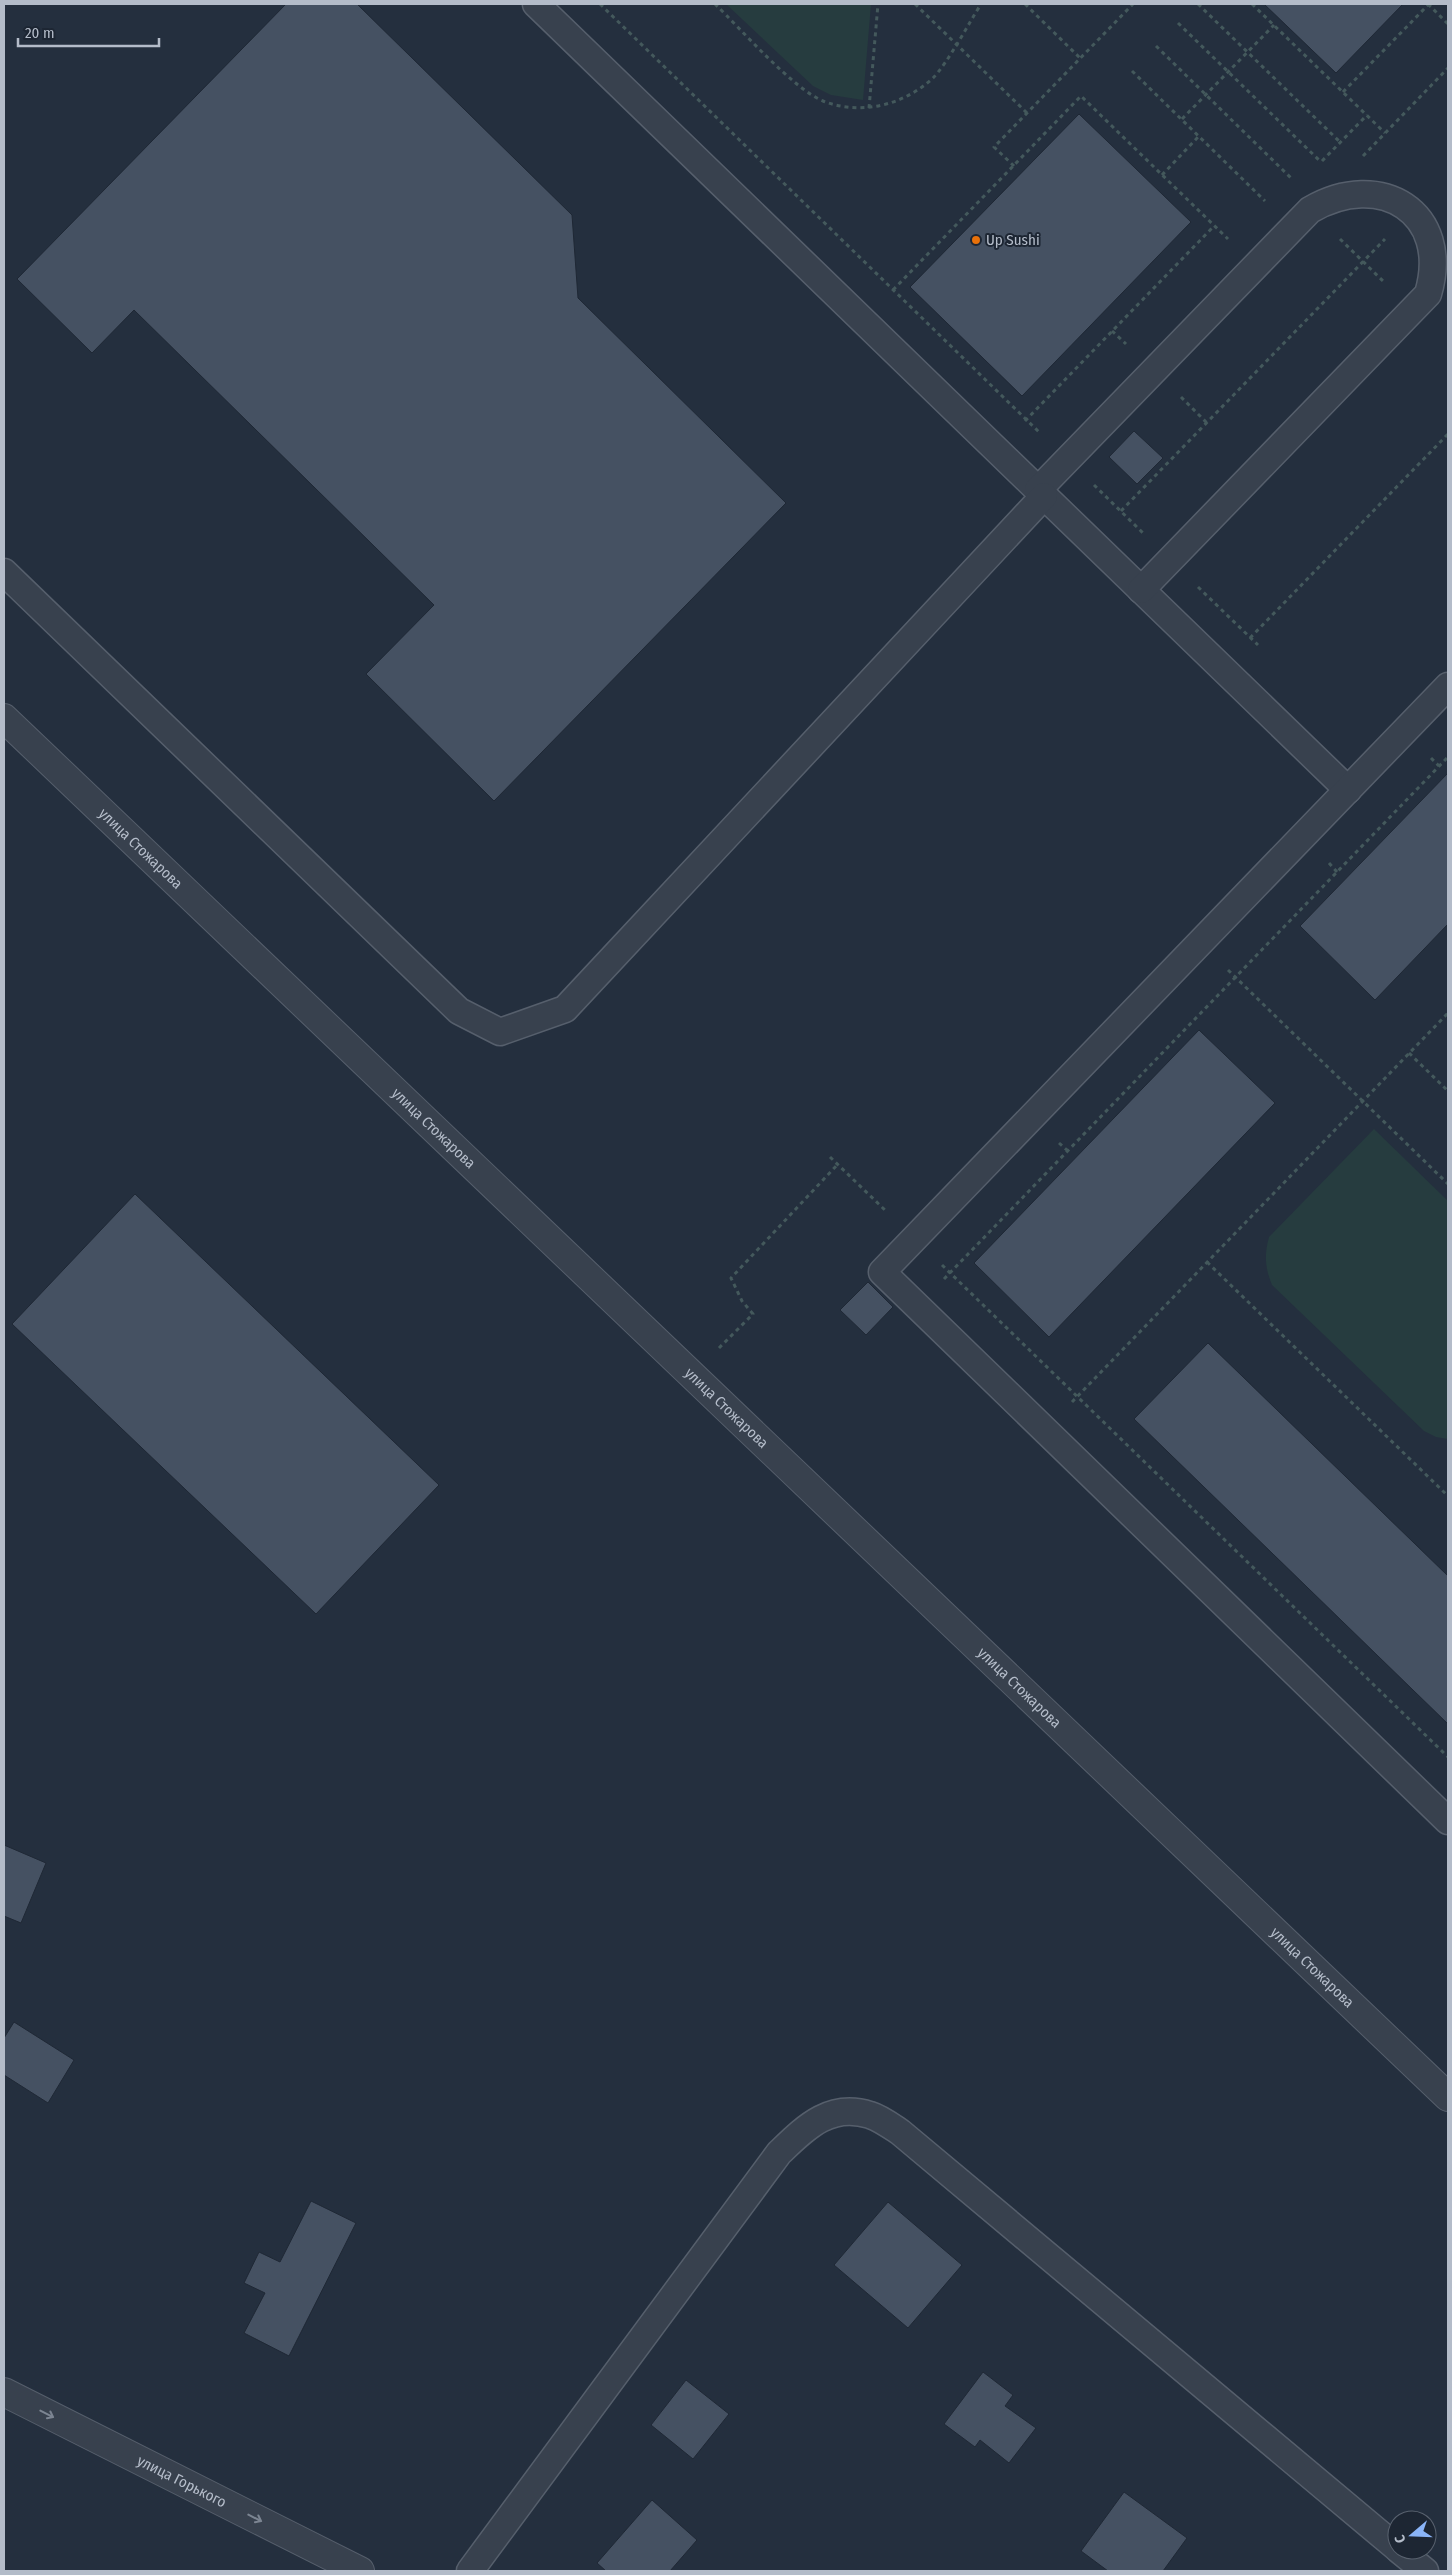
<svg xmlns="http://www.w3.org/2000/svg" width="1452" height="2575" viewBox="0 0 1452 2575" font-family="'Fira Sans Condensed',sans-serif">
  <rect width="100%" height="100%" fill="#242f3e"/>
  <g fill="#263c3f">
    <path d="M 726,4 L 871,4 L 863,100 L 831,95 L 813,86 Z"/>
    <path d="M 1374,1129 L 1448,1201 L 1448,1439 L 1436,1437 L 1424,1431 L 1272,1285 C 1265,1268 1264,1255 1269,1237 Z"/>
  </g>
  <g fill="#455162" stroke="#1f2835">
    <path d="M 286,4 L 357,4 L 572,215 L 578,298 L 786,503 L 494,801 L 366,674 L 434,605 L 134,310 L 92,353 L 17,279 Z"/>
    <path d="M 1264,4 L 1403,4 L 1336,73 Z"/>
    <path d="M 1079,114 L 1191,222 L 1022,396 L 910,287 Z"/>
    <path d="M 1134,431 L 1163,458 L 1137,484 L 1109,457 Z"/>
    <path d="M 1448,773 L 1448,924 L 1375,1000 L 1300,926 Z"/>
    <path d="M 1199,1030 L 1275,1103 L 1049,1337 L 974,1263 Z"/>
    <path d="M 135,1194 L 439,1485 L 316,1614 L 12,1324 Z"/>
    <path d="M 868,1282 L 893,1307 L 866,1335 L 840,1310 Z"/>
    <path d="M 1208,1343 L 1448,1576 L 1448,1724 L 1134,1419 Z"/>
    <path d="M 4,1845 L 46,1863 L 21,1923 L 4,1916 Z"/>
    <path d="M 14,2022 L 74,2060 L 48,2103 L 4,2075 L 4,2038 Z"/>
    <path d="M 311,2201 L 356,2223 L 289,2356 L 244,2333 L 265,2293 L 244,2283 L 259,2252 L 280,2262 Z"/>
    <path d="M 888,2202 L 962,2265 L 908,2328 L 834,2265 Z"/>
    <path d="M 983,2372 L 1013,2395 L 1005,2406 L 1036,2428 L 1009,2463 L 980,2440 L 975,2447 L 944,2424 Z"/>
    <path d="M 686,2380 L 729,2414 L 693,2459 L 651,2425 Z"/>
    <path d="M 1124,2492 L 1187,2538 L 1163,2571 L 1108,2571 L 1081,2551 Z"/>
    <path d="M 652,2500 L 697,2540 L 670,2571 L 606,2571 L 597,2563 Z"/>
  </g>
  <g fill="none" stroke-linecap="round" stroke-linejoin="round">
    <g stroke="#565f6c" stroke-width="29">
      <g id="lane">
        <path d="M 536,4 L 1348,790"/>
        <path d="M 1038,490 L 1310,210 C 1380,169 1452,212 1428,294 L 1141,590"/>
        <path d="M 4,572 L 459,1011 L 500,1032 L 565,1009 L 1044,496"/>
        <path d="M 1448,686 L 882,1272 L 1448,1821"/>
        <path d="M 1399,2550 L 1425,2571"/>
        <path d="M 470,2571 L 779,2153 C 805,2128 830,2102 870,2115 C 880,2118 891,2126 900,2132 L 1397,2548"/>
      </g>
    </g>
    <g stroke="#565f6c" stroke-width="30">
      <g id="street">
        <path id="s1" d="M 4,718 L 1448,2097"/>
        <path id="s2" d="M 4,2392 L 360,2571"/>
      </g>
    </g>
    <g stroke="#44595c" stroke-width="3" stroke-dasharray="4 4" stroke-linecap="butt">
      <path d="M 600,4 L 1039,432"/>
      <path d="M 715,4 C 741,29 792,88 823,101 C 861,116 904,105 933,78 C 947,64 969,23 981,4"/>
      <path d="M 915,4 L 1027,113"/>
      <path d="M 1025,4 L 1080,58"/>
      <path d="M 1198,4 L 1340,142"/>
      <path d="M 1252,4 L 1385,133"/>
      <path d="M 1428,4 L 1448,24"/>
      <path d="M 1178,23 L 1321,162"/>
      <path d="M 1156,46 L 1291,178"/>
      <path d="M 1132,71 L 1265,201"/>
      <path d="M 1343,92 L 1429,4"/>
      <path d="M 869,108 L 878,4"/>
      <path d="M 1182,119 L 1274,25"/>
      <path d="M 1363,156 L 1448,68"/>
      <path d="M 1322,161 L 1367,115"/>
      <path d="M 1014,166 L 994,147 L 1133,4"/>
      <path d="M 1162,175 L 1199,136"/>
      <path d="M 1340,239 L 1385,283"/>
      <path d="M 893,290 L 1081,96 L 1228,239"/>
      <path d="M 1112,331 L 1126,344"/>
      <path d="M 1181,397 L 1207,423"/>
      <path d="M 1025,421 L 1214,226"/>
      <path d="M 1094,485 L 1143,533"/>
      <path d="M 1121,511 L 1385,239"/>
      <path d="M 1198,587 L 1258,645"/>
      <path d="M 1250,638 L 1448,434"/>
      <path d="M 1431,758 L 1439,766"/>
      <path d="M 1329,863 L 1337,872"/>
      <path d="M 1228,970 L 1448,1184"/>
      <path d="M 1409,1053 L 1448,1091"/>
      <path d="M 1059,1143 L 1068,1151"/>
      <path d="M 830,1157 L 887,1212"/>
      <path d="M 1207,1262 L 1448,1496"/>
      <path d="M 942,1265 L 1448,1757"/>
      <path d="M 944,1279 L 1448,757"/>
      <path d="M 719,1348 L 753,1314 L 742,1301 L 731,1278 L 838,1164"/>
      <path d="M 1072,1402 L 1448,1013"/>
    </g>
    <use href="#lane" stroke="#38414e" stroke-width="26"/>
    <use href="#street" stroke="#38414e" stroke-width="28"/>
  </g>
  <defs><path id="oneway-shaft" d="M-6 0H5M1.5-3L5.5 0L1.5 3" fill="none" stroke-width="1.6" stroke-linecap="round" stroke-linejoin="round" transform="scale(1.25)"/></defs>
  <g stroke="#7c8592">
    <use href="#oneway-shaft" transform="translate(47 2414) rotate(27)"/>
    <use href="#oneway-shaft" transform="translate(255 2518) rotate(27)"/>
  </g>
  <circle fill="#e8710a" stroke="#1d2633" stroke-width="2" cx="976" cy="240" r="5"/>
  <g text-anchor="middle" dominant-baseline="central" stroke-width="4" stroke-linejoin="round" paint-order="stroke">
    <g font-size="15" fill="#b4bcc9" stroke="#1d2633" text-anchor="start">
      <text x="986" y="240">Up Sushi</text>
    </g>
    <g font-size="15" fill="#b4bcc9" stroke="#1d2633">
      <text stroke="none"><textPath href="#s1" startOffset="189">улица Стожарова</textPath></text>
      <text stroke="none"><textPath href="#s1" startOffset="594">улица Стожарова</textPath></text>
      <text stroke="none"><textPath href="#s1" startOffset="999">улица Стожарова</textPath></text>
      <text stroke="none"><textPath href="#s1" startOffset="1404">улица Стожарова</textPath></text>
      <text stroke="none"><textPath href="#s1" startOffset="1809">улица Стожарова</textPath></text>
      <text stroke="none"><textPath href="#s2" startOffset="199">улица Горького</textPath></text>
    </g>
  </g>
  <rect width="1452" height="2575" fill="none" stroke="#b4bcc9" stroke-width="10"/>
  <g transform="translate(1412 2535) rotate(251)"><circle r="24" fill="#1d2633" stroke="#59626f"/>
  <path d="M0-4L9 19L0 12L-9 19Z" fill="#8ab4f8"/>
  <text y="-8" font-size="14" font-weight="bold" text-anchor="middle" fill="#b4bcc9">С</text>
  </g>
  <path d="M18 38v8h141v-8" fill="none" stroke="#b4bcc9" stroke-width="2.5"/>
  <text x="25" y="38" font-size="15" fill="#b4bcc9" stroke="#1d2633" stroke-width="4" paint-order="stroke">20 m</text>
</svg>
